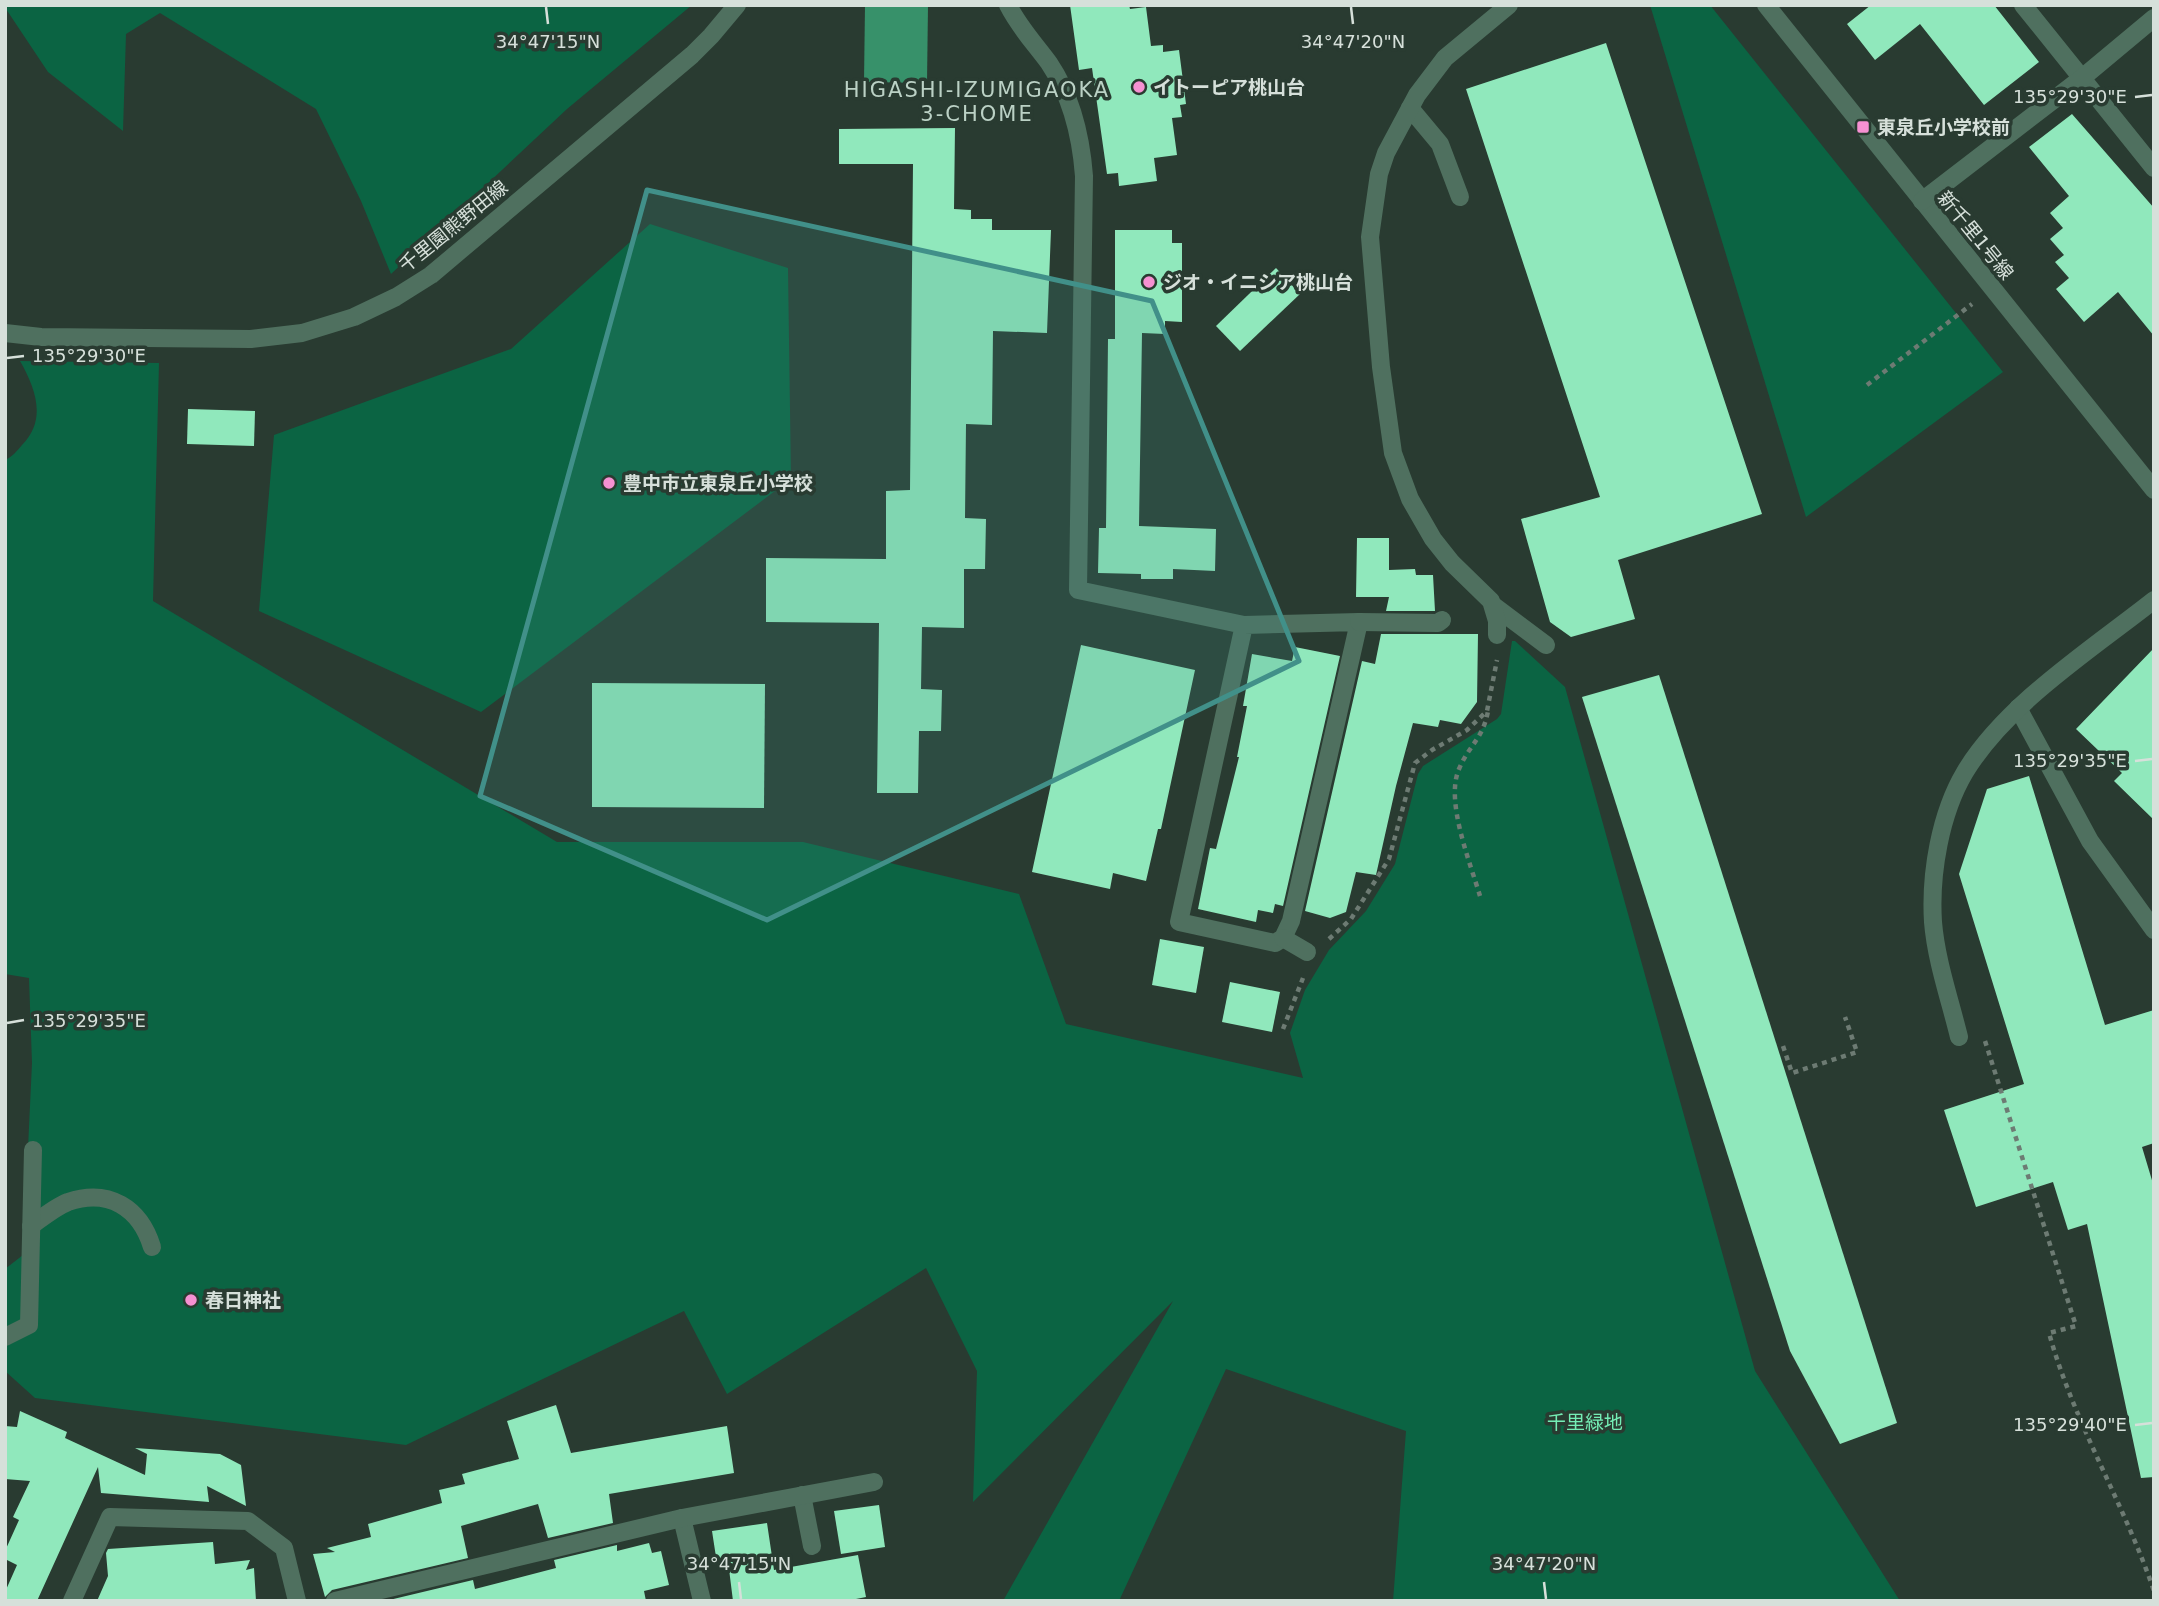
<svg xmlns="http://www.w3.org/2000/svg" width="2159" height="1606" viewBox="0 0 2159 1606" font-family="'DejaVu Sans','Noto Sans JP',sans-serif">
  <rect width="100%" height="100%" fill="#293b31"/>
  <g fill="#0b6443">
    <path d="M 5,5 L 692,5 L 567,109 L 391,274 L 361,201 L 316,109 L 160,13 L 126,34 L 123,131 L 48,72 L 6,9 Z"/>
    <path d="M 1650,5 L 1710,5 L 2003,372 L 1806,517 Z"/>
    <path d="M 650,224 L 788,268 L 791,479 L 481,712 L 259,611 L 274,435 L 511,349 Z"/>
    <path d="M 20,361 L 159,363 L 153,601 L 557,842 L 803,842 L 1019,894 L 1066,1024 L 1303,1078 L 1290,1033 L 1305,990 L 1329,950 L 1366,911 L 1395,864 L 1418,774 L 1423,766 L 1497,719 L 1501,714 L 1512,641 L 1515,641 L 1565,687 L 1755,1371 L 1900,1601 L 1393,1601 L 1406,1431 L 1226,1369 L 1119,1601 L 1003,1601 L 1173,1301 L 973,1502 L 977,1371 L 926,1268 L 727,1394 L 684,1311 L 406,1445 L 35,1398 L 5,1371 L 5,1269 L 23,1255 L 32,1063 L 29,978 L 5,974 L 5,460 C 12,457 17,451 22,445 C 47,420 36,389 20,361 Z"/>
  </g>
  <path fill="#37916a" d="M 865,5 L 928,5 L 927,83 L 864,82 Z"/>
  <g fill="#90e8bc">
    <path d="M 1070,5 L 1129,5 L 1130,9 L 1146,7 L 1151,46 L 1163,45 L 1163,52 L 1179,50 L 1186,104 L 1180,105 L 1182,117 L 1172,118 L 1177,155 L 1154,158 L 1157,181 L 1119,186 L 1118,173 L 1107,174 L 1092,68 L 1079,70 Z"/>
    <path d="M 1871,5 L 1994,5 L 2039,62 L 1984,105 L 1920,24 L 1875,60 L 1847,24 Z"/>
    <path d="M 1606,43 L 1762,514 L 1618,560 L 1635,619 L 1571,637 L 1550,622 L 1521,519 L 1600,497 L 1466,89 Z"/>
    <path d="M 2072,114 L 2154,208 L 2154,336 L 2118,292 L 2084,322 L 2056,289 L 2069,278 L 2055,262 L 2064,255 L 2050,239 L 2063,228 L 2050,213 L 2069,196 L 2029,147 Z"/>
    <path d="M 955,128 L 954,209 L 971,210 L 971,219 L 992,219 L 992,230 L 1051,230 L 1047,333 L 993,331 L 992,425 L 966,424 L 965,518 L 986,519 L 985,569 L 964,569 L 964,628 L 922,627 L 921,689 L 942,690 L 941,731 L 919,731 L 918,793 L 877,793 L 879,623 L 766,622 L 766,558 L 886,559 L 886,491 L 910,490 L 913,164 L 839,164 L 839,129 Z"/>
    <path d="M 1115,230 L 1172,230 L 1172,243 L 1182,243 L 1182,322 L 1165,321 L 1165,334 L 1142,333 L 1139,526 L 1216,529 L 1215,571 L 1173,569 L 1173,579 L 1141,579 L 1141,574 L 1098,573 L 1099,528 L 1106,528 L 1108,339 L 1115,339 Z"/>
    <path d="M 1276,268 L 1300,294 L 1240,351 L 1216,326 Z"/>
    <path d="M 188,409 L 255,411 L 254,446 L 187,444 Z"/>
    <path d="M 1357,538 L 1389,538 L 1389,570 L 1415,569 L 1416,575 L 1433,575 L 1435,611 L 1386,611 L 1389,597 L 1356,597 Z"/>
    <path d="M 1381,634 L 1478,634 L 1477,702 L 1461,724 L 1440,720 L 1438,727 L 1413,723 L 1396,786 L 1376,875 L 1356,872 L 1346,912 L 1330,918 L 1305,911 L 1362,661 L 1375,664 Z"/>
    <path d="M 1081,645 L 1195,670 L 1161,829 L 1158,829 L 1146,881 L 1113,873 L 1110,889 L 1032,872 Z"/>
    <path d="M 1295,647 L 1340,656 L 1283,906 L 1275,904 L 1273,913 L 1258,910 L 1256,922 L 1198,909 L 1210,848 L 1216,849 L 1239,757 L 1237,757 L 1247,706 L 1243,706 L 1252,654 L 1292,661 Z"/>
    <path d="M 2154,648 L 2154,820 L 2114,781 L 2122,773 L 2076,729 Z"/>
    <path d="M 1659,675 L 1897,1423 L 1840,1444 L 1790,1351 L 1582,697 Z"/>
    <path d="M 592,683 L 765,684 L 764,808 L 592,807 Z"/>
    <path d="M 2029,776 L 2105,1025 L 2154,1010 L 2154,1143 L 2142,1147 L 2154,1187 L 2154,1477 L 2141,1478 L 2087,1224 L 2068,1230 L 2053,1182 L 1976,1207 L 1944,1110 L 2024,1084 L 1959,874 L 1987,789 Z"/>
    <path d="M 1160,939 L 1204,947 L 1196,993 L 1152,985 Z"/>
    <path d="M 1230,982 L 1280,992 L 1272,1032 L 1222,1022 Z"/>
    <path d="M 556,1405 L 571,1453 L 727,1426 L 734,1473 L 609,1494 L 613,1523 L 548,1538 L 538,1504 L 461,1526 L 468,1558 L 332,1590 L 325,1597 L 313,1554 L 335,1552 L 327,1548 L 371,1537 L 368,1524 L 442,1503 L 439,1490 L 465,1484 L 462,1474 L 519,1459 L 507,1421 Z"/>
    <path d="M 20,1411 L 67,1432 L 65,1438 L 145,1475 L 147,1454 L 135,1448 L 220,1454 L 241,1465 L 246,1506 L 207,1486 L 209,1502 L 101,1493 L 98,1467 L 37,1601 L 5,1601 L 5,1592 L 17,1565 L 5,1559 L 5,1551 L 19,1520 L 13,1517 L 30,1481 L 5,1479 L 5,1426 L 17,1427 Z"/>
    <path d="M 879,1505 L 885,1547 L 841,1554 L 834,1511 Z"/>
    <path d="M 767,1523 L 774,1570 L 858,1555 L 866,1597 L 846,1601 L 733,1601 L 729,1569 L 718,1570 L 712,1531 Z"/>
    <path d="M 213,1542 L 215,1564 L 250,1560 L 246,1570 L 254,1568 L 256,1601 L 97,1601 L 108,1576 L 106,1553 L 108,1549 Z"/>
    <path d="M 649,1543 L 652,1553 L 661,1551 L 669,1585 L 644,1591 L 646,1601 L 385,1601 L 473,1580 L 475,1589 L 556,1568 L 554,1560 L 617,1545 L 617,1551 Z"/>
  </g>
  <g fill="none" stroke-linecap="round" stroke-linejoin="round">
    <g stroke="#6d7b73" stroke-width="4.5" stroke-dasharray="5 5" stroke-linecap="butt">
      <path d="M 1867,385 L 1972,304"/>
      <path d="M 1480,896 C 1470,862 1445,801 1459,769 C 1469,745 1483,739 1488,711"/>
      <path d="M 1329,939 L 1351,919 L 1389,859 L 1415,763 L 1432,750 L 1467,730 L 1487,711 L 1497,660"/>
      <path d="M 1283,1029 L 1303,978"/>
      <path d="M 1985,1041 L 2076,1326 L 2049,1333 C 2074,1423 2124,1503 2154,1591"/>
      <path d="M 1783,1046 L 1792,1073 L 1857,1052 L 1845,1017"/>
    </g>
    <g stroke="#4f705f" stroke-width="18">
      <path d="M 1008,5 C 1019,27 1035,44 1049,63 C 1072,97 1081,136 1084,176 L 1078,590 L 1244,625 L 1359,622 L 1291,921 L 1283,938 L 1275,943 L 1179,922 L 1244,625"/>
      <path d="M 1766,5 L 2154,490"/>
      <path d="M 2023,5 L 2154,168"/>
      <path d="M 1410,108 L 1440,144 L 1460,197"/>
      <path d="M 1922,201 L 2082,78 L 2154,18"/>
      <path d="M 5,333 L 41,337 L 251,339 L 302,333 L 354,317 L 396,297 L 431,275 L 692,55 L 711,36 L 737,5"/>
      <path d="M 1494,606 L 1546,645"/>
      <path d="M 1359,622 L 1438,623 L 1442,620"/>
      <path d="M 1497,635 L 1497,621 L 1491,601 L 1452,563 L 1433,539 L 1410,499 L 1393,453 L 1381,367 L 1370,237 L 1379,174 L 1386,153 L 1417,95 L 1445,58 L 1509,5"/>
      <path d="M 2018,708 L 2090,841 L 2154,930"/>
      <path d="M 1283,938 L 1307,952"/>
      <path d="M 1959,1037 C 1950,1000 1936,960 1933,922 C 1930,874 1940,814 1965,772 C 2006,704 2092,649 2154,600"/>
      <path d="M 31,1226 C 42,1218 55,1207 68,1202 C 109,1188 140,1208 152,1247"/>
      <path d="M 5,1337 L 29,1325 L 33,1150"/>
      <path d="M 802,1495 L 812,1546"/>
      <path d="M 682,1518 L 702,1601"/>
      <path d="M 72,1601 L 110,1517 L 248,1521 L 284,1548 L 297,1601"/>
      <path d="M 335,1601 L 682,1518 L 874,1482"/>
    </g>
  </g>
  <path fill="#419089" fill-opacity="0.2" stroke="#419089" stroke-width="5" stroke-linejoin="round" d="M 647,190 L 1152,301 L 1299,661 L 767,920 L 480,796 Z"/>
  <path fill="none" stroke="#d6e0da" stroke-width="2.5" d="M 546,7 L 548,24M 1351,7 L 1353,24M 2135,97 L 2152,95M 7,358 L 24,356M 2135,761 L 2152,759M 7,1023 L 24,1020M 2135,1425 L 2152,1423M 739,1582 L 741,1599M 1544,1582 L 1546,1599"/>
  <g fill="#f591d2" stroke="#293b31" stroke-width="2.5">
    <circle cx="1139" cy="87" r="7"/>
    <rect x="1856" y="120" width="14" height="14" rx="3.5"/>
    <circle cx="1149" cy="282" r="7"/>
    <circle cx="609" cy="483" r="7"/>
    <circle cx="191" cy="1300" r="7"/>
  </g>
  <g text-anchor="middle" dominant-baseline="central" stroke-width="7" stroke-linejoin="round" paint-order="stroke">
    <g font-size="19" font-weight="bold" fill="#d6e0da" stroke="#293b31" text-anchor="start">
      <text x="1153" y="87">イトーピア桃山台</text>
      <text x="1877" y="127">東泉丘小学校前</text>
      <text x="1163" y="282">ジオ・イニシア桃山台</text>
      <text x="623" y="483">豊中市立東泉丘小学校</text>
      <text x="205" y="1300">春日神社</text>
    </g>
    <g font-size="19" fill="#d6e0da" stroke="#293b31">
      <text transform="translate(453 226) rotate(-39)">千里園熊野田線</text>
      <text transform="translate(1976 235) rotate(51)">新千里1号線</text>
    </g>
    <g font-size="19" fill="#74edb5" stroke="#293b31">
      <text x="1585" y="1422">千里緑地</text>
    </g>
    <g font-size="21" letter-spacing="2" fill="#bbd1c5" stroke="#293b31">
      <text x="977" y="90">HIGASHI-IZUMIGAOKA<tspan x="977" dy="24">3-CHOME</tspan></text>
    </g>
  </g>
  <g font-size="18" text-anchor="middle" fill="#d6e0da" stroke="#293b31" stroke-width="7" stroke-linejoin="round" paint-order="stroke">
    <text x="548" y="48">34°47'15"N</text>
    <text x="1353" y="48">34°47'20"N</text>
    <text x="2070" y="103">135°29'30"E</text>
    <text x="89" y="362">135°29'30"E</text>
    <text x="2070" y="767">135°29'35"E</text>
    <text x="89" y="1027">135°29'35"E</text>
    <text x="2070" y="1431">135°29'40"E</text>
    <text x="739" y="1570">34°47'15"N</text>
    <text x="1544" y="1570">34°47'20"N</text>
  </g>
  <rect width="2159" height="1606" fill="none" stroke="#d6e0da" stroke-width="14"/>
</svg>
